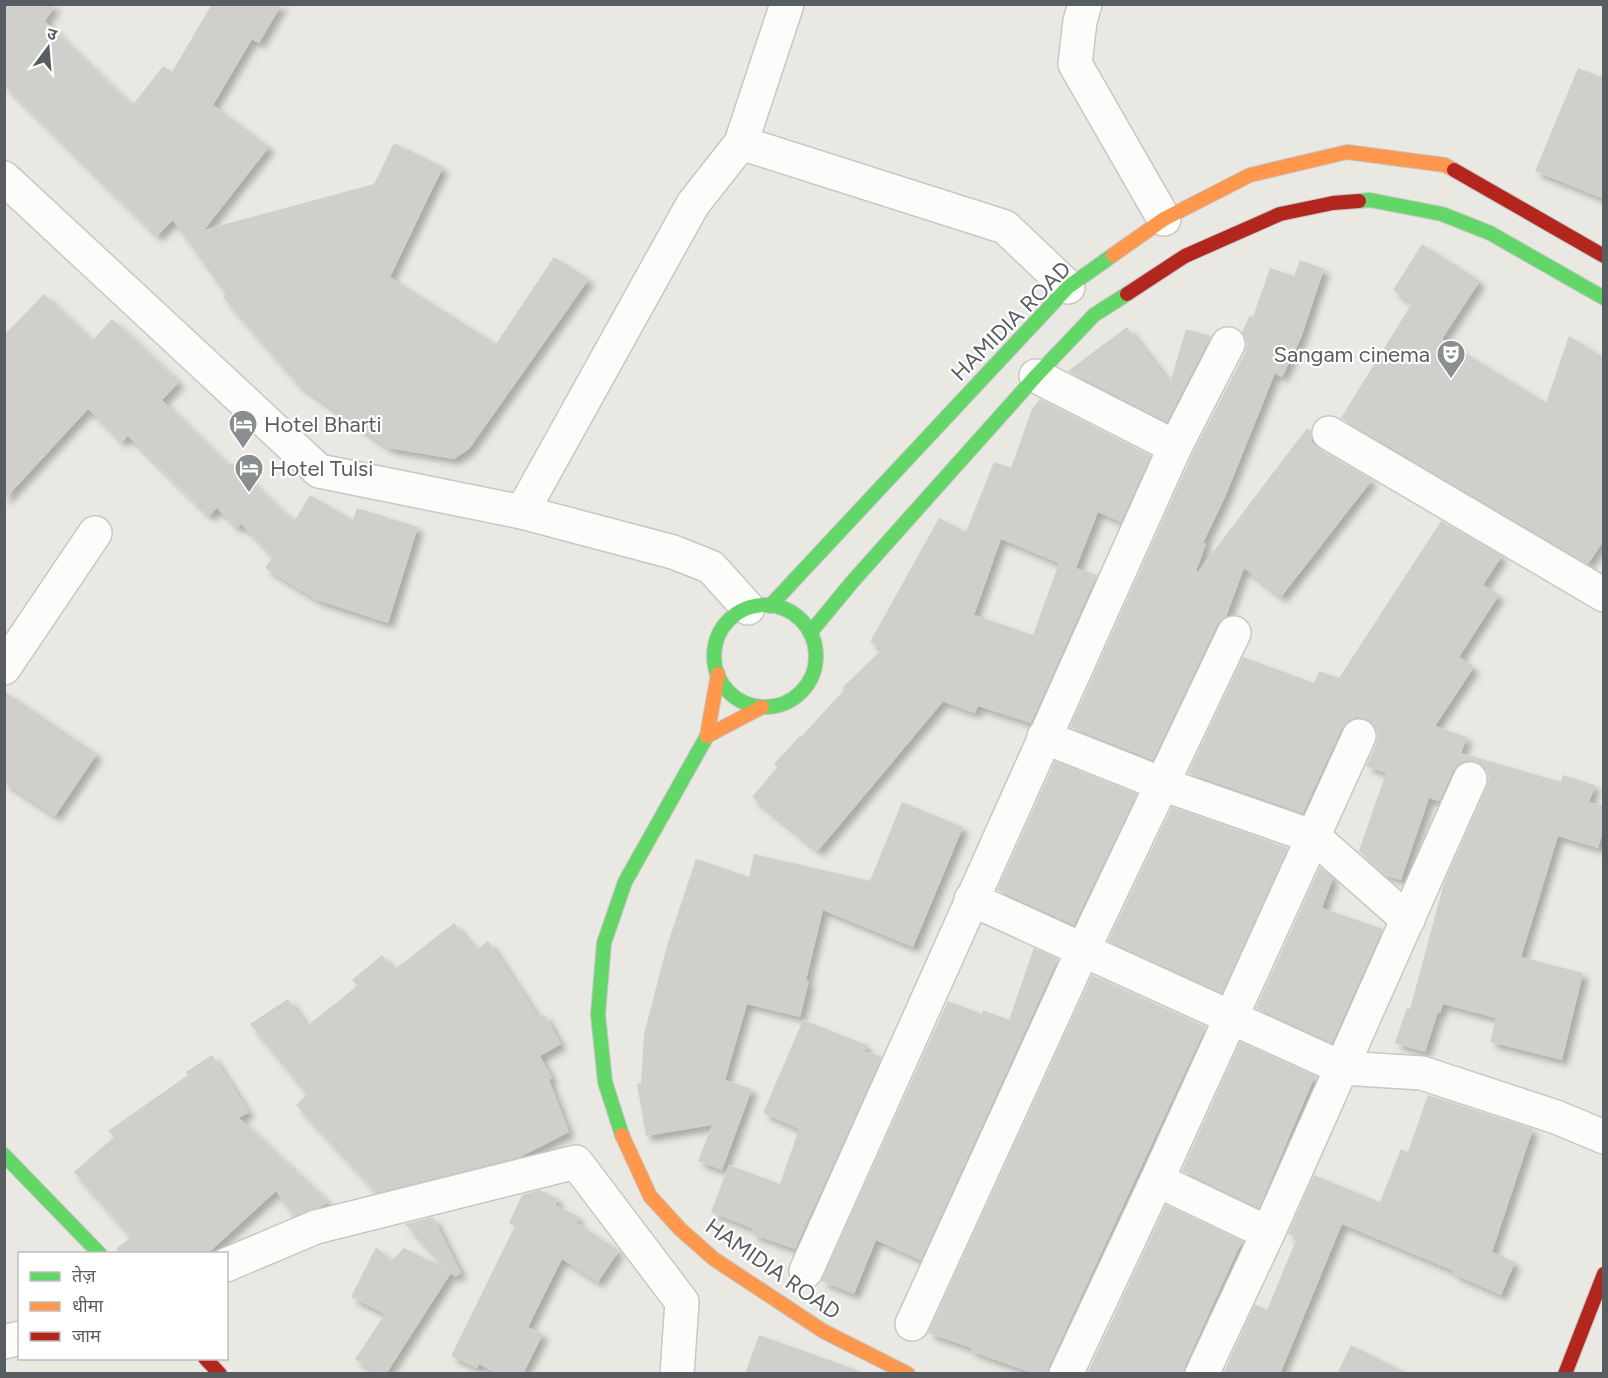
<svg xmlns="http://www.w3.org/2000/svg" width="1608" height="1378" viewBox="0 0 1608 1378" font-family="Figtree,'Noto Sans Devanagari',sans-serif">
  <defs>
    <filter id="shadow"><feDropShadow dx="5.5" dy="5.5" stdDeviation="3" flood-color="#0004"/></filter>
  </defs>
  <rect width="100%" height="100%" fill="#eae8e2"/>
  <g fill="#d0cfcb" fill-rule="evenodd" filter="url(#shadow)">
    <path d="M 4,4 L 56,4 L 45,21 L 132,106 L 163,66 L 172,72 L 212,4 L 282,4 L 259,43 L 252,39 L 213,105 L 269,147 L 204,230 L 374,184 L 394,143 L 443,167 L 390,277 L 496,344 L 554,257 L 589,279 L 469,449 L 454,459 L 388,448 L 298,384 L 223,297 L 226,294 L 173,220 L 157,236 L 4,85 Z"/>
    <path d="M 1578,68 L 1604,78 L 1604,199 L 1535,171 Z"/>
    <path d="M 1422,244 L 1480,281 L 1442,339 L 1546,403 L 1569,336 L 1604,358 L 1604,540 L 1588,564 L 1341,418 L 1412,303 L 1393,290 Z"/>
    <path d="M 1300,260 L 1324,269 L 1301,338 L 1282,377 L 1275,373 L 1225,497 L 1203,543 L 1206,544 L 1196,571 L 1198,572 L 1307,428 L 1311,431 L 1312,442 L 1319,449 L 1372,480 L 1281,597 L 1244,568 L 1226,617 L 1217,625 L 1153,760 L 1070,727 L 1192,455 L 1245,353 L 1247,343 L 1242,332 L 1250,315 L 1253,317 L 1270,268 L 1294,276 Z"/>
    <path d="M 44,294 L 92,341 L 112,319 L 179,382 L 162,400 L 229,466 L 232,463 L 294,522 L 310,495 L 353,520 L 357,508 L 418,527 L 388,623 L 317,600 L 265,568 L 273,556 L 241,524 L 237,528 L 217,508 L 209,516 L 128,436 L 122,442 L 88,409 L 4,500 L 4,335 Z"/>
    <path d="M 1127,327 L 1170,383 L 1186,329 L 1211,336 L 1167,422 L 1068,371 Z"/>
    <path d="M 1040,399 L 1151,456 L 1121,522 L 1098,512 L 1076,568 L 1097,575 L 1031,723 L 978,706 L 975,713 L 944,702 L 945,699 L 818,851 L 752,797 L 777,767 L 774,764 L 800,736 L 801,737 L 844,690 L 842,688 L 882,649 L 870,642 L 939,518 L 966,532 L 994,462 L 1011,468 L 1032,409 ZM 1001,539 L 1059,563 L 1033,635 L 974,615 Z"/>
    <path d="M 1441,521 L 1502,556 L 1483,585 L 1499,595 L 1459,657 L 1474,667 L 1435,726 L 1467,737 L 1461,753 L 1561,782 L 1563,775 L 1595,785 L 1589,802 L 1604,806 L 1604,828 L 1598,848 L 1558,836 L 1521,957 L 1583,973 L 1562,1060 L 1490,1042 L 1496,1018 L 1443,1004 L 1440,1013 L 1438,1012 L 1425,1052 L 1395,1043 L 1407,1008 L 1410,1009 L 1444,883 L 1487,786 L 1489,776 L 1485,768 L 1478,762 L 1467,760 L 1459,764 L 1453,771 L 1440,801 L 1429,798 L 1401,880 L 1385,875 L 1359,851 L 1386,773 L 1366,766 L 1376,744 L 1378,735 L 1375,726 L 1367,719 L 1357,717 L 1348,721 L 1342,728 L 1303,813 L 1188,773 L 1243,657 L 1314,683 L 1319,671 L 1339,678 Z"/>
    <path d="M 4,691 L 97,754 L 55,816 L 4,782 Z"/>
    <path d="M 1055,761 L 1137,794 L 1074,925 L 997,890 Z"/>
    <path d="M 902,802 L 963,827 L 913,947 L 823,910 L 806,980 L 809,981 L 800,1017 L 747,1004 L 725,1080 L 752,1089 L 722,1170 L 698,1161 L 712,1125 L 646,1136 L 637,1084 L 641,1083 L 644,1034 L 667,946 L 696,859 L 749,877 L 754,854 L 870,881 Z"/>
    <path d="M 1172,807 L 1288,848 L 1222,993 L 1108,941 Z"/>
    <path d="M 1320,867 L 1333,878 L 1322,908 L 1383,929 L 1332,1043 L 1256,1008 Z"/>
    <path d="M 454,923 L 476,950 L 488,941 L 538,1017 L 544,1014 L 561,1044 L 540,1056 L 552,1078 L 549,1080 L 569,1132 L 520,1157 L 377,1193 L 296,1105 L 307,1094 L 250,1024 L 288,999 L 307,1026 L 357,986 L 352,980 L 382,955 L 394,970 Z"/>
    <path d="M 1034,948 L 1058,959 L 921,1260 L 876,1240 L 854,1294 L 821,1281 L 948,1001 L 982,1014 L 983,1010 L 1009,1020 Z"/>
    <path d="M 1092,975 L 1206,1027 L 1049,1366 L 1048,1374 L 1035,1374 L 971,1351 L 972,1348 L 928,1333 Z"/>
    <path d="M 803,1020 L 867,1045 L 864,1051 L 882,1057 L 795,1249 L 752,1234 L 754,1229 L 711,1212 L 729,1165 L 780,1184 L 799,1129 L 763,1113 Z"/>
    <path d="M 1240,1042 L 1315,1076 L 1259,1208 L 1182,1171 Z"/>
    <path d="M 212,1055 L 249,1112 L 239,1118 L 328,1202 L 320,1207 L 294,1216 L 276,1191 L 207,1254 L 118,1254 L 117,1248 L 131,1237 L 74,1172 L 114,1137 L 108,1131 L 188,1075 L 186,1072 Z"/>
    <path d="M 1428,1095 L 1533,1129 L 1492,1252 L 1515,1262 L 1501,1295 L 1453,1274 L 1454,1271 L 1342,1224 L 1280,1374 L 1223,1374 L 1255,1304 L 1267,1310 L 1297,1238 L 1288,1234 L 1314,1175 L 1380,1202 L 1401,1149 L 1408,1152 Z"/>
    <path d="M 540,1190 L 558,1199 L 555,1205 L 579,1217 L 576,1222 L 619,1251 L 598,1282 L 562,1259 L 528,1327 L 543,1334 L 523,1374 L 498,1374 L 479,1364 L 477,1368 L 451,1356 L 515,1226 L 509,1223 L 522,1195 Z"/>
    <path d="M 1166,1205 L 1242,1241 L 1185,1366 L 1184,1374 L 1087,1374 Z"/>
    <path d="M 433,1217 L 461,1273 L 455,1277 L 451,1273 L 386,1374 L 378,1374 L 355,1359 L 385,1314 L 351,1297 L 376,1247 L 391,1261 L 404,1248 L 447,1269 L 405,1224 Z"/>
    <path d="M 759,1335 L 857,1370 L 857,1374 L 745,1374 Z"/>
    <path d="M 1351,1345 L 1408,1374 L 1337,1374 Z"/>
  </g>
  <g fill="none" stroke-linecap="round" stroke-linejoin="round">
    <g stroke="#c7c7c7" stroke-width="36">
      <g id="street">
        <path d="M 1085,4 L 1080,21 L 1075,64 L 1164,219"/>
        <path d="M 741,143 L 1005,227 L 1068,287"/>
        <path d="M 4,178 L 319,471 L 522,512 L 673,552 L 711,567 L 748,608"/>
        <path d="M 1036,376 L 1175,447"/>
        <path d="M 1329,433 L 1604,595"/>
        <path d="M 522,512 L 693,204 L 741,143 L 787,4"/>
        <path d="M 4,668 L 95,533"/>
        <path d="M 1044,737 L 1162,784 L 1314,837 L 1408,920"/>
        <path d="M 971,899 L 1342,1068 L 1422,1073 L 1556,1117 L 1604,1137"/>
        <path d="M 1157,1180 L 1268,1233"/>
        <path d="M 226,1265 L 316,1227 L 576,1162 L 682,1302 L 677,1374"/>
        <path d="M 806,1271 L 1175,447 L 1228,344"/>
        <path d="M 912,1324 L 1083,950 L 1234,633"/>
        <path d="M 4,1342 L 20,1338"/>
        <path d="M 1066,1374 L 1157,1180 L 1359,736"/>
        <path d="M 1202,1374 L 1268,1233 L 1470,779"/>
      </g>
    </g>
    <g stroke="#c5c6c4" stroke-width="16">
      <g id="fast">
        <path d="M 1359,201 L 1370,200 L 1442,214 L 1490,233 L 1604,298"/>
        <circle cx="765" cy="656" r="51"/>
        <path d="M 770,606 L 1068,287 L 1113,255"/>
        <path d="M 810,633 L 853,581 L 1036,376 L 1094,315 L 1127,294"/>
        <path d="M 622,1135 L 605,1082 L 598,1014 L 604,943 L 625,882 L 707,736"/>
        <path d="M 4,1155 L 100,1254"/>
      </g>
    </g>
    <g stroke="#c5c6c4" stroke-width="16">
      <g id="slow">
        <path d="M 1113,255 L 1164,219 L 1250,175 L 1347,152 L 1445,165 L 1454,170"/>
        <path d="M 718,674 L 707,736 L 762,707"/>
        <path d="M 622,1135 L 650,1196 L 680,1229 L 714,1259 L 823,1331 L 908,1374"/>
      </g>
    </g>
    <g stroke="#c5c6c4" stroke-width="16">
      <g id="jam">
        <path d="M 1454,170 L 1604,256"/>
        <path d="M 1127,294 L 1185,256 L 1280,214 L 1333,203 L 1359,201"/>
        <path d="M 205,1358 L 220,1374"/>
        <path d="M 1565,1374 L 1604,1274"/>
      </g>
    </g>
    <use href="#street" stroke="#fcfcfb" stroke-width="33"/>
    <use href="#fast" stroke="#63d668" stroke-width="14"/>
    <use href="#slow" stroke="#ff974d" stroke-width="14"/>
    <use href="#jam" stroke="#b3261e" stroke-width="14"/>
  </g>
  <defs>
    <g id="theatre-pin" transform="scale(1.5)"><path d="M0 17L-7.5 6A9.5 9.5 0 1 1 7.5 6Z" fill="#8b8e8f" stroke="#fff"/><path d="M-5-5.5Q0-4 5-5.5V0Q5 5 0 6Q-5 5-5 0ZM-3.3-2.5H-1v1.5H-3.3ZM1-2.5H3.3v1.5H1ZM-2.8 1Q0 5.5 2.8 1Z" fill="#fff"/></g>
    <g id="hotel-pin" transform="scale(1.5)"><path d="M0 17L-7.5 6A9.5 9.5 0 1 1 7.5 6Z" fill="#8b8e8f" stroke="#fff"/><path d="M-6-4.5h1.5V1H6V5H4.5V3h-9V5H-6ZM-4 0a1.8 1.8 0 1 1 3.6 0ZM.5 0V-2.5h3Q6-2.5 6 0Z" fill="#fff"/></g>
  </defs>
  <g fill-rule="evenodd">
    <use href="#theatre-pin" x="1451" y="354"/>
    <use href="#hotel-pin" x="243" y="424"/>
    <use href="#hotel-pin" x="249" y="468"/>
  </g>
  <g text-anchor="middle" dominant-baseline="central" stroke-width="4.5" stroke-linejoin="round" paint-order="stroke">
    <g font-size="22" fill="#585d62" stroke="#fff">
      <text transform="translate(1011 321) rotate(-45)">HAMIDIA ROAD</text>
      <text transform="translate(773 1269) rotate(35)">HAMIDIA ROAD</text>
    </g>
    <g font-size="22" fill="#585d62" stroke="#fff" text-anchor="start">
      <text x="1430" y="354" text-anchor="end">Sangam cinema</text>
      <text x="264" y="424">Hotel Bharti</text>
      <text x="270" y="468">Hotel Tulsi</text>
    </g>
  </g>
  <rect width="1608" height="1378" fill="none" stroke="#585d62" stroke-width="12"/>
  <rect x="18" y="1252" width="210" height="108" fill="#ffffff" stroke="#bcbec0" stroke-width="1.5"/>
  <rect x="30" y="1272" width="30" height="9" fill="#63d668" stroke="#bcbec0" stroke-width="1.5"/>
  <text x="72" y="1282" font-size="18" fill="#585d62">तेज़</text>
  <rect x="30" y="1302" width="30" height="9" fill="#ff974d" stroke="#bcbec0" stroke-width="1.5"/>
  <text x="72" y="1312" font-size="18" fill="#585d62">धीमा</text>
  <rect x="30" y="1332" width="30" height="9" fill="#b3261e" stroke="#bcbec0" stroke-width="1.5"/>
  <text x="72" y="1342" font-size="18" fill="#585d62">जाम</text>
  <g transform="translate(48 48) rotate(16)" stroke="#ffffff" stroke-width="4.5" paint-order="stroke">
  <path d="M0-4.5L10 22L0 15L-10 22Z" fill="#585d62"/>
  <text y="-9" font-size="16" font-weight="bold" text-anchor="middle" fill="#585d62">उ</text>
  </g>
</svg>
